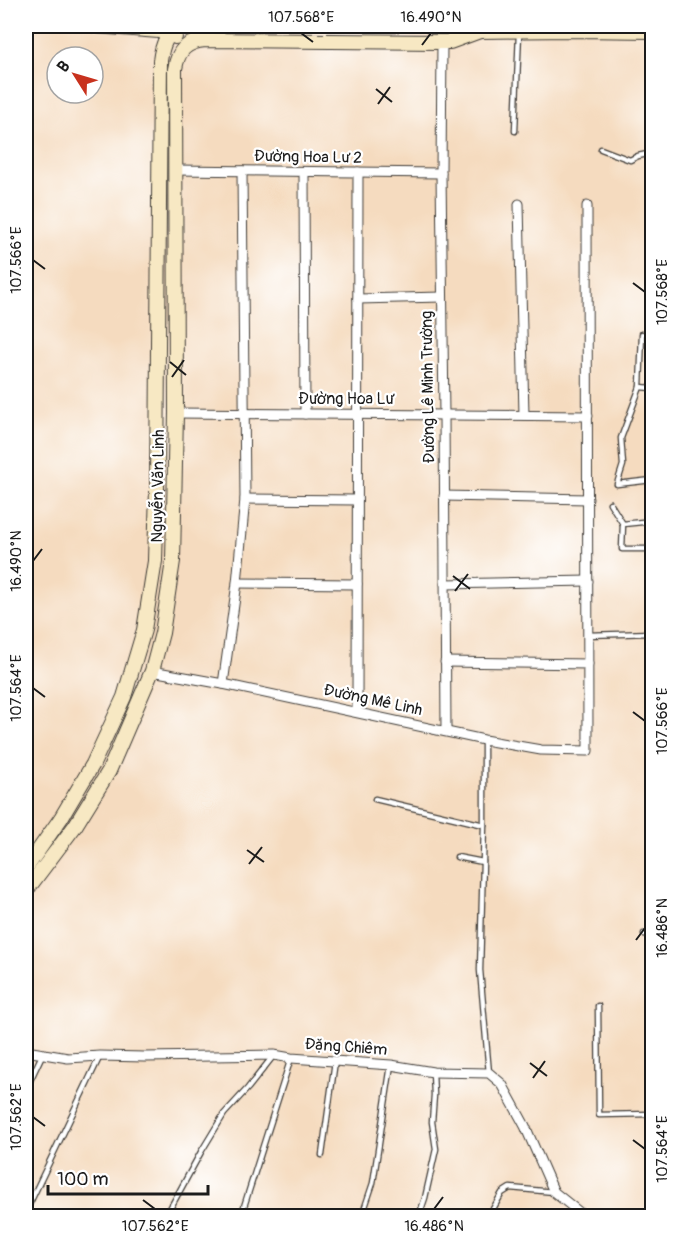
<svg xmlns="http://www.w3.org/2000/svg" width="678" height="1242" viewBox="0 0 678 1242" font-family="Pangolin,sans-serif">
  <rect width="100%" height="100%" fill="#fff"/>
  <filter id="ink" filterUnits="userSpaceOnUse"><feTurbulence type="fractalNoise" baseFrequency=".0167" numOctaves="2"/><feDisplacementMap in="SourceGraphic" scale="12" xChannelSelector="R" yChannelSelector="G"/><feConvolveMatrix kernelMatrix="1 2 1 2 8 2 1 2 1" color-interpolation-filters="sRGB"/></filter>
  <filter id="wash" filterUnits="userSpaceOnUse"><feTurbulence type="fractalNoise" baseFrequency=".008" numOctaves="4" result="noise"/><feDisplacementMap in="SourceGraphic" scale="24" xChannelSelector="R" yChannelSelector="G"/><feGaussianBlur stdDeviation="1.35" result="paint"/><feColorMatrix in="noise" values="0 0 0 0 0 0 0 0 0 0 0 0 0 0 0 0 0 1.4 0 .05"/><feComposite in="paint" operator="in"/></filter>
  <g filter="url(#wash)">
    <rect width="100%" height="100%" fill="#f5dbbf"/>
  </g>
  <g filter="url(#ink)">
    <g fill="none" stroke-linecap="round" stroke-linejoin="round">
      <g stroke="#3d3934" stroke-width="7">
        <g id="service">
          <path d="M 515,131 L 519,33"/>
          <path d="M 601,149 L 630,160 L 638,156 L 652,153"/>
          <path d="M 640,387 L 642,334"/>
          <path d="M 652,388 L 640,387 L 621,438 L 623,465 L 617,484 L 652,480"/>
          <path d="M 610,503 L 623,524 L 622,549 L 652,549"/>
          <path d="M 623,524 L 652,521"/>
          <path d="M 588,635 L 652,633"/>
          <path d="M 484,741 L 484,825 L 480,970 L 489,1073"/>
          <path d="M 375,799 L 484,825"/>
          <path d="M 457,857 L 483,862"/>
          <path d="M 644,934 L 652,935"/>
          <path d="M 598,1006 L 599,1115 L 652,1114"/>
          <path d="M 26,1089 L 42,1055"/>
          <path d="M 322,1155 L 335,1061"/>
          <path d="M 26,1211 L 100,1056"/>
          <path d="M 166,1216 L 201,1152 L 224,1114 L 248,1088 L 274,1055"/>
          <path d="M 241,1216 L 291,1058"/>
          <path d="M 362,1216 L 373,1183 L 391,1065"/>
          <path d="M 419,1216 L 425,1198 L 436,1149 L 432,1122 L 434,1095 L 433,1072"/>
          <path d="M 489,1216 L 502,1193 L 510,1188 L 554,1192"/>
        </g>
      </g>
      <g stroke="#3d3934" stroke-width="11">
        <g id="minor">
          <path d="M 442,42 L 441,173 L 444,415 L 446,731"/>
          <path d="M 175,170 L 441,173"/>
          <path d="M 304,172 L 305,414"/>
          <path d="M 519,204 L 524,415"/>
          <path d="M 358,299 L 442,297"/>
          <path d="M 176,413 L 588,416"/>
          <path d="M 444,496 L 588,499"/>
          <path d="M 245,499 L 357,500"/>
          <path d="M 237,583 L 357,584"/>
          <path d="M 445,584 L 588,581"/>
          <path d="M 445,662 L 588,664"/>
          <path d="M 152,671 L 223,684 L 484,740 L 541,750 L 588,751 L 587,206"/>
          <path d="M 223,684 L 237,583 L 245,499 L 242,171"/>
          <path d="M 357,712 L 358,172"/>
          <path d="M 26,1051 L 68,1058 L 100,1056 L 145,1057 L 274,1055 L 291,1058 L 391,1065 L 433,1072 L 489,1073 L 502,1084 L 525,1126 L 554,1192 L 584,1216"/>
        </g>
      </g>
      <g stroke="#3d3934" stroke-width="16">
        <g id="secondary">
          <path d="M 96,26 L 171,32 L 175,37"/>
          <path d="M 462,26 L 480,31 L 575,30 L 652,31"/>
          <path d="M 26,868 L 61,818 L 93,764 L 124,697 L 144,630 L 155,561 L 157,489 L 160,61 C 162,45 166,33 181,26"/>
          <path d="M 26,891 L 75,826 L 109,771 L 152,671 L 162,633 L 173,561 L 176,413 L 175,69 C 178,50 186,42 205,40 L 442,42 L 450,42 L 480,31"/>
        </g>
      </g>
      <use href="#service" stroke="#fff" stroke-width="4.5"/>
      <use href="#minor" stroke="#fff" stroke-width="9"/>
      <use href="#secondary" stroke="#f7e8c3" stroke-width="14"/>
    </g>
  </g>
  <path fill="none" stroke="#1c1c1c" stroke-width="2" d="M 301,33 L 313,42M 422,45 L 431,33M 376,89 L 392,102M 378,104 L 390,87M 33,260 L 45,269M 633,283 L 645,292M 170,362 L 186,375M 172,377 L 184,360M 33,561 L 42,549M 453,576 L 470,589M 455,591 L 468,574M 33,688 L 45,697M 633,712 L 645,721M 247,850 L 264,862M 249,864 L 262,847M 636,940 L 645,928M 530,1063 L 547,1076M 533,1078 L 545,1061M 33,1117 L 45,1126M 633,1140 L 645,1149M 143,1200 L 155,1209M 434,1209 L 443,1197"/>
  <g text-anchor="middle" dominant-baseline="central" stroke-width="4.5" stroke-linejoin="round" paint-order="stroke">
    <g font-size="16" fill="#1c1c1c" stroke="#fff">
      <text transform="translate(308 157) rotate(1)">Đường Hoa Lư 2</text>
      <text transform="translate(428 387) rotate(-91)">Đường Lê Minh Trường</text>
      <text x="346" y="399">Đường Hoa Lư</text>
      <text transform="translate(158 486) rotate(-89)">Nguyễn Văn Linh</text>
      <text transform="translate(373 700) rotate(12)">Đường Mê Linh</text>
      <text transform="translate(346 1047) rotate(4)">Đặng Chiêm</text>
    </g>
  </g>
  <rect width="678" height="1242" fill="none" stroke="#fff" stroke-width="66"/>
  <g transform="translate(75 75) rotate(307)"><circle r="28" fill="#ffffff" stroke="#a4a4a4" stroke-width="1.5"/>
  <path d="M0-4.5L10 22L0 15L-10 22Z" fill="#c8321e"/>
  <text y="-9" font-size="16" font-weight="bold" text-anchor="middle" fill="#1c1c1c">B</text>
  </g>
  <path d="M48 1185v9h160v-9" fill="none" stroke="#1c1c1c" stroke-width="3"/>
  <text x="57" y="1185" font-size="18" fill="#1c1c1c" stroke="#ffffff" stroke-width="4.5" paint-order="stroke">100 m</text>
  <rect x="33" y="33" width="612" height="1176" fill="none" stroke="#1c1c1c" stroke-width="2"/>
  <g font-size="15" text-anchor="middle" fill="#1c1c1c">
    <text x="301" y="22">107.568°E</text>
    <text x="431" y="22">16.490°N</text>
    <text transform="translate(16 260) rotate(-90)" y="5">107.566°E</text>
    <text transform="translate(662 292) rotate(-90)" y="5">107.568°E</text>
    <text transform="translate(16 561) rotate(-90)" y="5">16.490°N</text>
    <text transform="translate(16 688) rotate(-90)" y="5">107.564°E</text>
    <text transform="translate(662 721) rotate(-90)" y="5">107.566°E</text>
    <text transform="translate(662 928) rotate(-90)" y="5">16.486°N</text>
    <text transform="translate(16 1117) rotate(-90)" y="5">107.562°E</text>
    <text transform="translate(662 1149) rotate(-90)" y="5">107.564°E</text>
    <text x="155" y="1231">107.562°E</text>
    <text x="434" y="1231">16.486°N</text>
  </g>
</svg>
